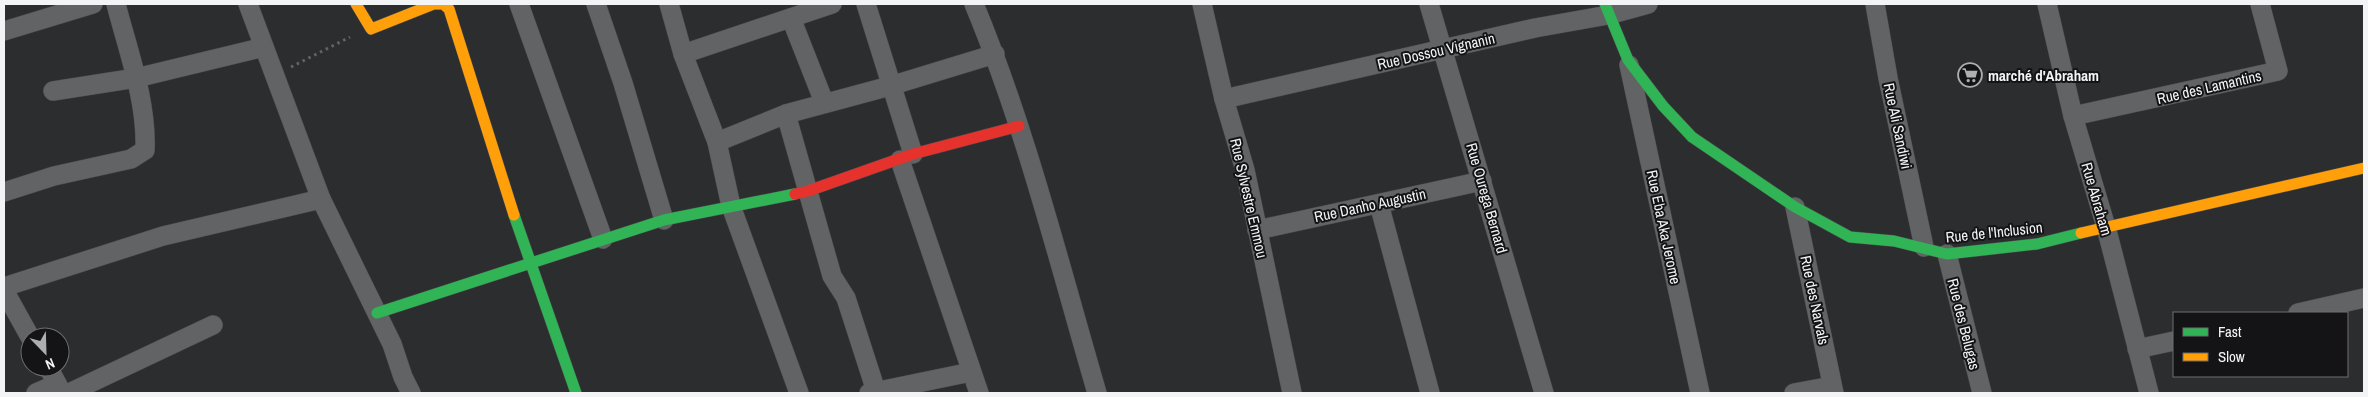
<svg xmlns="http://www.w3.org/2000/svg" width="2368" height="397" viewBox="0 0 2368 397" font-family="'Archivo Narrow',sans-serif">
  <rect width="100%" height="100%" fill="#2c2d2e"/>
  <g fill="none" stroke-linecap="round" stroke-linejoin="round">
    <g stroke="#494a4c" stroke-width="20">
      <g id="street">
        <path d="M 248,4 L 321,199 L 392,344 L 403,377 L 411,393"/>
        <path d="M 519,4 L 603,239"/>
        <path d="M 596,4 L 623,83 L 664,220"/>
        <path d="M 669,4 L 683,54 L 717,142 L 731,206 L 799,393"/>
        <path d="M 866,4 L 913,154"/>
        <path d="M 974,4 C 1026,129 1059,263 1097,393"/>
        <path d="M 1202,4 L 1224,99 L 1245,170 L 1292,393"/>
        <path d="M 1429,4 L 1544,393"/>
        <path d="M 1875,4 L 1888,78 L 1924,247"/>
        <path d="M 2047,4 L 2073,116 L 2106,227 L 2149,393"/>
        <path d="M 791,18 L 824,102"/>
        <path d="M 4,31 L 93,4"/>
        <path d="M 683,54 L 832,4"/>
        <path d="M 1629,65 L 1700,393"/>
        <path d="M 53,91 L 136,78 L 264,47"/>
        <path d="M 1224,99 L 1535,28 L 1608,15 L 1648,4"/>
        <path d="M 786,114 L 832,276 L 846,298 L 876,391"/>
        <path d="M 2073,116 L 2278,71 L 2260,4"/>
        <path d="M 717,142 L 786,114 L 890,86 L 995,54"/>
        <path d="M 900,160 L 979,393"/>
        <path d="M 4,192 L 54,176 L 131,159 L 145,150 C 147,101 128,51 116,4"/>
        <path d="M 1379,204 L 1430,393"/>
        <path d="M 1795,207 L 1834,393"/>
        <path d="M 1257,230 L 1482,181"/>
        <path d="M 1947,254 L 1982,393"/>
        <path d="M 4,287 L 163,236 L 321,199"/>
        <path d="M 4,290 L 30,337"/>
        <path d="M 2298,313 L 2364,298"/>
        <path d="M 2137,349 L 2174,341"/>
        <path d="M 48,367 L 62,393"/>
        <path d="M 36,393 L 57,384"/>
        <path d="M 69,393 L 213,325"/>
        <path d="M 869,393 L 971,372"/>
        <path d="M 1794,393 L 1832,386"/>
      </g>
    </g>
    <g stroke="#494a4c" stroke-width="12">
      <g id="fast">
        <path d="M 1605,4 L 1628,60 L 1663,106 L 1692,137 L 1795,207 L 1850,237 L 1894,241 L 1947,254 L 2037,244 L 2081,233"/>
        <path d="M 514,215 L 576,393"/>
        <path d="M 377,313 L 664,220 L 795,194"/>
      </g>
    </g>
    <g stroke="#494a4c" stroke-width="12">
      <g id="slow">
        <path d="M 356,4 L 371,29 L 434,4 L 443,4 L 449,9 L 514,215"/>
        <path d="M 2081,233 L 2364,168"/>
      </g>
    </g>
    <g stroke="#494a4c" stroke-width="12">
      <path id="jam" d="M 795,194 L 808,191 L 913,154 L 1019,126"/>
    </g>
    <path stroke="#626364" stroke-width="3" stroke-dasharray="2.5 4" stroke-linecap="butt" d="M 291,67 L 350,37"/>
    <use href="#street" stroke="#626364" stroke-width="19"/>
    <use href="#fast" stroke="#30b455" stroke-width="11"/>
    <use href="#slow" stroke="#ff9f0a" stroke-width="11"/>
    <use href="#jam" stroke="#e5322d" stroke-width="11"/>
  </g>
  <defs>
    <g id="supermarket-ring" transform="scale(1.25)"><circle r="9.5" fill="#141416" stroke="#adaeb0" stroke-width="1.5"/><path d="M-6-5.5h2.5l.6 2H6L4.5 2H-2.5L-4.4-4H-6ZM-1.5 3.2a1.3 1.3 0 1 0 .1 0ZM3 3.2a1.3 1.3 0 1 0 .1 0Z" fill="#adaeb0"/></g>
  </defs>
  <g fill-rule="evenodd">
    <use href="#supermarket-ring" x="1970" y="75"/>
  </g>
  <g text-anchor="middle" dominant-baseline="central" stroke-width="4" stroke-linejoin="round" paint-order="stroke">
    <g font-size="15" fill="#f3f4f6" stroke="#141416">
      <text transform="translate(1436 51) rotate(-13)">Rue Dossou Vignanin</text>
      <text transform="translate(2209 87) rotate(-13)">Rue des Lamantins</text>
      <text transform="translate(1898 126) rotate(78)">Rue Ali Sandiwi</text>
      <text transform="translate(1249 198) rotate(77)">Rue Sylvestre Emmou</text>
      <text transform="translate(1487 198) rotate(74)">Rue Ourega Bernard</text>
      <text transform="translate(2097 199) rotate(74)">Rue Abraham</text>
      <text transform="translate(1370 205) rotate(-12)">Rue Danho Augustin</text>
      <text transform="translate(1664 227) rotate(78)">Rue Eba Aka Jerome</text>
      <text transform="translate(1994 232) rotate(-6)">Rue de l'Inclusion</text>
      <text transform="translate(1815 300) rotate(78)">Rue des Narvals</text>
      <text transform="translate(1964 324) rotate(76)">Rue des Belugas</text>
    </g>
    <g font-size="15" font-weight="bold" fill="#f3f4f6" stroke="#141416" text-anchor="start">
      <text x="1988" y="75">marché d'Abraham</text>
    </g>
  </g>
  <rect width="2368" height="397" fill="none" stroke="#f3f4f6" stroke-width="10"/>
  <rect x="2173" y="312" width="175" height="65" fill="#141416" stroke="#6d6e70"/>
  <rect x="2183" y="328" width="25" height="8" fill="#30b455" stroke="#6d6e70"/>
  <text x="2218" y="337" font-size="15" fill="#f3f4f6">Fast</text>
  <rect x="2183" y="353" width="25" height="8" fill="#ff9f0a" stroke="#6d6e70"/>
  <text x="2218" y="362" font-size="15" fill="#f3f4f6">Slow</text>
  <g transform="translate(45 352) rotate(157)"><circle r="24" fill="#141416" stroke="#6d6e70"/>
  <path d="M0-4L9 19L0 12L-9 19Z" fill="#adaeb0"/>
  <text y="-8" font-size="14" font-weight="bold" text-anchor="middle" fill="#f3f4f6">N</text>
  </g>
</svg>
